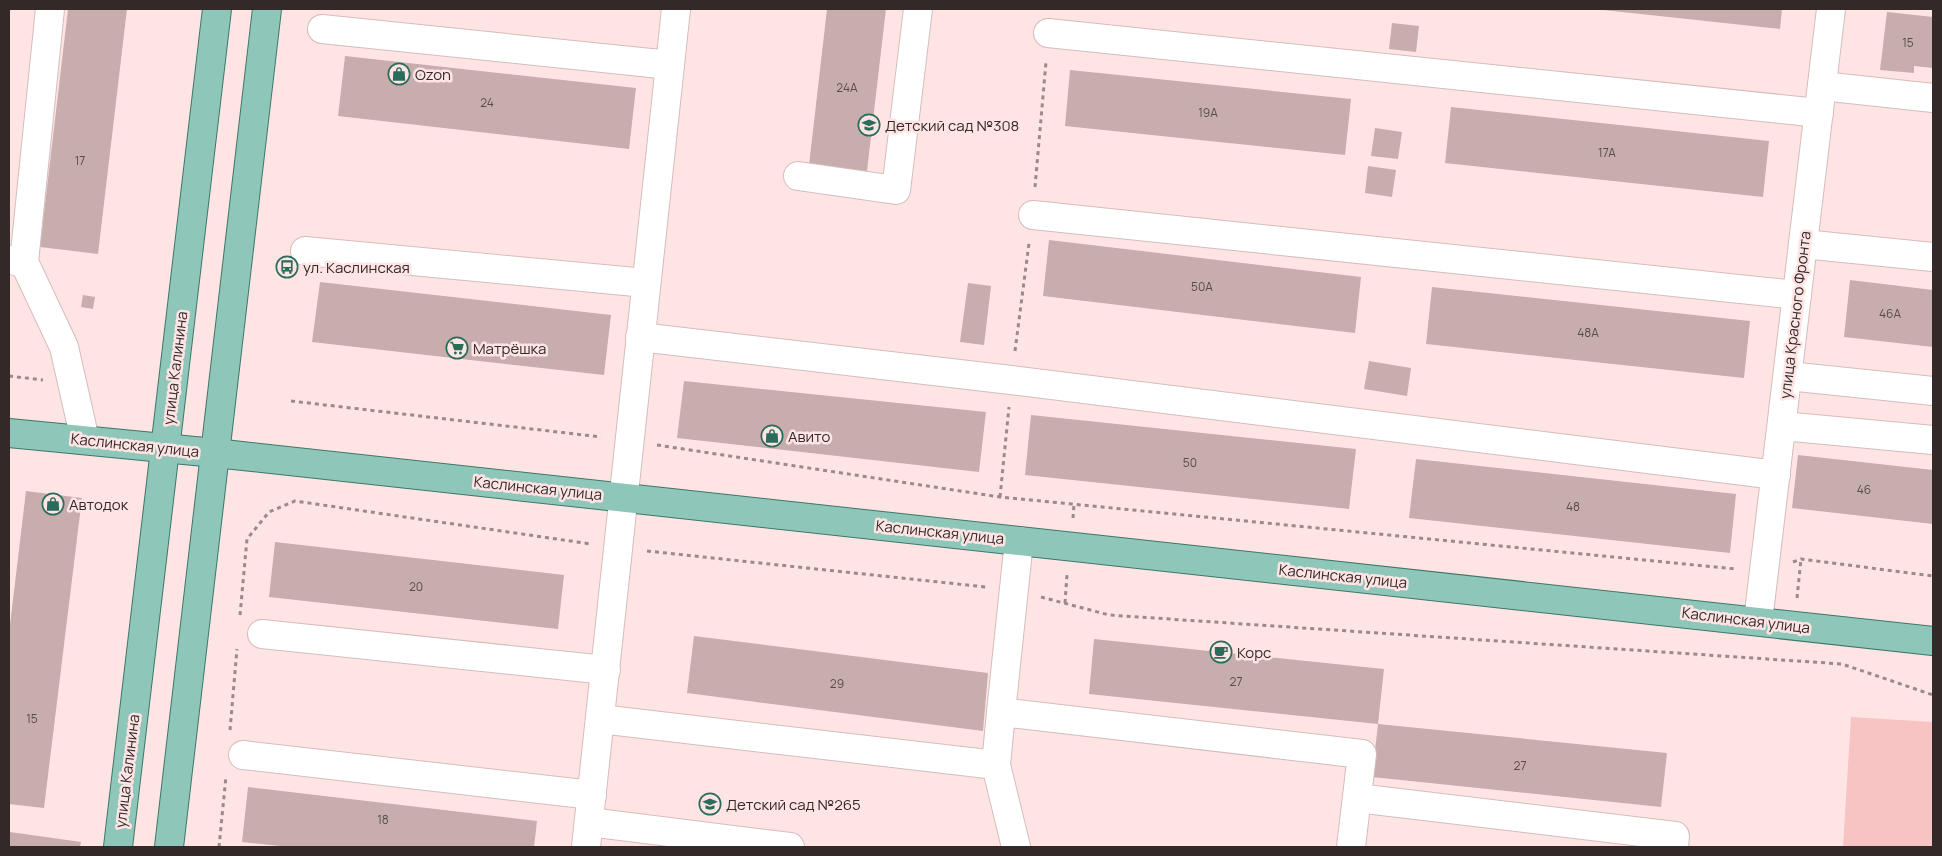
<svg xmlns="http://www.w3.org/2000/svg" width="1942" height="856" viewBox="0 0 1942 856" font-family="Manrope,sans-serif">
  <rect width="100%" height="100%" fill="#ffe4e4"/>
  <path fill="#f7c4c3" d="M 1851,717 L 1933,722 L 1933,847 L 1843,847 Z"/>
  <g fill="#c7aead">
    <path d="M 68,9 L 127,9 L 98,254 L 40,247 Z"/>
    <path d="M 827,9 L 886,9 L 867,171 L 809,165 Z"/>
    <path d="M 1594,9 L 1782,9 L 1780,29 Z"/>
    <path d="M 1887,12 L 1933,17 L 1933,68 L 1914,66 L 1914,73 L 1880,70 Z"/>
    <path d="M 1392,23 L 1419,26 L 1416,52 L 1389,49 Z"/>
    <path d="M 345,56 L 636,88 L 629,149 L 338,116 Z"/>
    <path d="M 1070,70 L 1351,99 L 1345,155 L 1065,126 Z"/>
    <path d="M 1451,107 L 1769,141 L 1763,197 L 1445,163 Z"/>
    <path d="M 1375,128 L 1402,132 L 1398,159 L 1371,156 Z"/>
    <path d="M 1368,166 L 1396,170 L 1392,197 L 1365,193 Z"/>
    <path d="M 1049,240 L 1361,277 L 1355,333 L 1043,296 Z"/>
    <path d="M 1850,280 L 1933,290 L 1933,347 L 1844,337 Z"/>
    <path d="M 320,282 L 611,315 L 604,375 L 312,342 Z"/>
    <path d="M 968,283 L 991,286 L 984,345 L 960,342 Z"/>
    <path d="M 1432,287 L 1750,321 L 1744,378 L 1426,344 Z"/>
    <path d="M 83,295 L 95,297 L 93,309 L 81,307 Z"/>
    <path d="M 1369,361 L 1411,368 L 1407,396 L 1364,389 Z"/>
    <path d="M 684,381 L 986,412 L 979,472 L 677,438 Z"/>
    <path d="M 1031,415 L 1356,449 L 1349,509 L 1025,475 Z"/>
    <path d="M 1798,455 L 1933,470 L 1933,524 L 1792,508 Z"/>
    <path d="M 1416,459 L 1736,494 L 1730,553 L 1409,518 Z"/>
    <path d="M 26,491 L 82,498 L 44,808 L 9,804 L 9,633 Z"/>
    <path d="M 275,542 L 564,575 L 558,629 L 269,597 Z"/>
    <path d="M 694,636 L 988,673 L 983,731 L 687,693 Z"/>
    <path d="M 1094,639 L 1384,669 L 1378,724 L 1089,694 Z"/>
    <path d="M 1378,724 L 1667,753 L 1661,807 L 1372,777 Z"/>
    <path d="M 248,787 L 537,821 L 534,847 L 290,847 L 242,842 Z"/>
    <path d="M 10,832 L 81,842 L 80,847 L 9,847 Z"/>
  </g>
  <g fill="none" stroke-linecap="round" stroke-linejoin="round">
    <g stroke="#d6bcbc" stroke-width="30">
      <g id="minor">
        <path d="M 322,29 L 670,65"/>
        <path d="M 1048,33 L 1819,113"/>
        <path d="M 1822,86 L 1933,98"/>
        <path d="M 798,176 L 896,190 L 918,9"/>
        <path d="M 1033,215 L 1797,295"/>
        <path d="M 1803,244 L 1933,257"/>
        <path d="M 305,251 L 646,283"/>
        <path d="M 9,260 L 24,262 L 64,347 L 85,440"/>
        <path d="M 24,262 L 50,9"/>
        <path d="M 640,337 L 1011,380 L 1776,475"/>
        <path d="M 1788,376 L 1933,391"/>
        <path d="M 1782,426 L 1933,440"/>
        <path d="M 1758,621 L 1831,9"/>
        <path d="M 262,634 L 606,670"/>
        <path d="M 1001,712 L 1019,541"/>
        <path d="M 600,719 L 996,765 L 1001,712 L 1362,754 L 1351,847"/>
        <path d="M 243,755 L 592,795"/>
        <path d="M 996,765 L 1016,847"/>
        <path d="M 1357,798 L 1675,836 L 1674,847"/>
        <path d="M 589,822 L 790,847"/>
        <path d="M 586,847 L 676,9"/>
      </g>
    </g>
    <g stroke="#3d7768" stroke-width="30">
      <g id="major">
        <path d="M 9,433 L 215,453 L 1933,641"/>
        <path d="M 118,847 L 217,9"/>
        <path d="M 169,847 L 267,9"/>
      </g>
    </g>
    <g stroke="#9c8989" stroke-width="3" stroke-dasharray="4 4" stroke-linecap="butt">
      <path d="M 1035,187 L 1046,62"/>
      <path d="M 1015,351 L 1029,243"/>
      <path d="M 9,376 L 43,380"/>
      <path d="M 291,401 L 601,437"/>
      <path d="M 657,445 L 1000,497 L 1736,569"/>
      <path d="M 1000,497 L 1009,407"/>
      <path d="M 1073,518 L 1074,504"/>
      <path d="M 647,551 L 986,587"/>
      <path d="M 1793,562 L 1801,559 L 1933,576"/>
      <path d="M 1041,597 L 1109,615 L 1842,664 L 1933,695"/>
      <path d="M 1797,598 L 1801,559"/>
      <path d="M 1065,603 L 1067,574"/>
      <path d="M 240,615 L 247,539 L 269,512 L 295,501 L 591,544"/>
      <path d="M 230,730 L 237,649"/>
      <path d="M 219,847 L 226,776"/>
    </g>
    <use href="#minor" stroke="#fff" stroke-width="28"/>
    <use href="#major" stroke="#8ec7b9" stroke-width="28"/>
  </g>
  <defs>
    <g id="shop-ring" transform="scale(1.125)"><circle r="9.5" fill="#ffe4e4" stroke="#2a6c5c" stroke-width="1.5"/><path d="M-5-2.5h2.3a2.7 3.5 0 0 1 5.4 0H5L5.5 6h-11ZM-1.5-2.5h3a1.5 2.3 0 0 0-3 0Z" fill="#2a6c5c"/></g>
    <g id="school-ring" transform="scale(1.125)"><circle r="9.5" fill="#ffe4e4" stroke="#2a6c5c" stroke-width="1.5"/><path d="M0-5L7-2L0 1L-7-2ZM-4 1L0 2.5L4 1V4Q0 6-4 4Z" fill="#2a6c5c"/></g>
    <g id="bus-ring" transform="scale(1.125)"><circle r="9.5" fill="#ffe4e4" stroke="#2a6c5c" stroke-width="1.5"/><path d="M-5-6H5V4H4V6H2V4H-2V6H-4V4H-5ZM-3.5-4V0h7V-4ZM-3.5 1.2v1.5H-2V1.2ZM2 1.2v1.5H3.5V1.2Z" fill="#2a6c5c"/></g>
    <g id="supermarket-ring" transform="scale(1.125)"><circle r="9.5" fill="#ffe4e4" stroke="#2a6c5c" stroke-width="1.5"/><path d="M-6-5.5h2.5l.6 2H6L4.5 2H-2.5L-4.4-4H-6ZM-1.5 3.2a1.3 1.3 0 1 0 .1 0ZM3 3.2a1.3 1.3 0 1 0 .1 0Z" fill="#2a6c5c"/></g>
    <g id="cafe-ring" transform="scale(1.125)"><circle r="9.5" fill="#ffe4e4" stroke="#2a6c5c" stroke-width="1.5"/><path d="M-5.5-4.5H6V0H3Q3 3.5 0 3.5H-2.5Q-5.5 3.5-5.5 0ZM3-3.2v2h1.7v-2ZM-6 4.5H4V6H-6Z" fill="#2a6c5c"/></g>
  </defs>
  <g fill-rule="evenodd">
    <use href="#shop-ring" x="399" y="74"/>
    <use href="#school-ring" x="869" y="125"/>
    <use href="#bus-ring" x="287" y="267"/>
    <use href="#supermarket-ring" x="457" y="348"/>
    <use href="#shop-ring" x="772" y="436"/>
    <use href="#shop-ring" x="53" y="504"/>
    <use href="#cafe-ring" x="1221" y="652"/>
    <use href="#school-ring" x="710" y="804"/>
  </g>
  <g text-anchor="middle" dominant-baseline="central" stroke-width="5" stroke-linejoin="round" paint-order="stroke">
    <g font-size="12" fill="#584a4a">
      <text x="1908" y="42">15</text>
      <text x="847" y="87">24А</text>
      <text x="487" y="102">24</text>
      <text x="1208" y="112">19А</text>
      <text x="1607" y="152">17А</text>
      <text x="80" y="160">17</text>
      <text x="1202" y="286">50А</text>
      <text x="1890" y="313">46А</text>
      <text x="1588" y="332">48А</text>
      <text x="1190" y="462">50</text>
      <text x="1864" y="489">46</text>
      <text x="1573" y="506">48</text>
      <text x="416" y="586">20</text>
      <text x="1236" y="681">27</text>
      <text x="837" y="683">29</text>
      <text x="32" y="718">15</text>
      <text x="1520" y="765">27</text>
      <text x="383" y="819">18</text>
    </g>
    <g font-size="15" fill="#332929" stroke="#ffe4e4" text-anchor="start">
      <text x="415" y="74">Ozon</text>
      <text x="885" y="125">Детский сад №308</text>
      <text x="303" y="267">ул. Каслинская</text>
      <text x="473" y="348">Матрёшка</text>
      <text x="788" y="436">Авито</text>
      <text x="69" y="504">Автодок</text>
      <text x="1237" y="652">Корс</text>
      <text x="726" y="804">Детский сад №265</text>
    </g>
    <g font-size="15" fill="#332929" stroke="#ffe4e4">
      <text transform="translate(1795 315) rotate(-83)">улица Красного Фронта</text>
      <text transform="translate(175 368) rotate(-83)">улица Калинина</text>
      <text transform="translate(135 445) rotate(6)">Каслинская улица</text>
      <text transform="translate(538 488) rotate(6)">Каслинская улица</text>
      <text transform="translate(940 532) rotate(6)">Каслинская улица</text>
      <text transform="translate(1343 576) rotate(6)">Каслинская улица</text>
      <text transform="translate(1746 620) rotate(7)">Каслинская улица</text>
      <text transform="translate(127 771) rotate(-83)">улица Калинина</text>
    </g>
  </g>
  <rect width="1942" height="856" fill="none" stroke="#332929" stroke-width="20"/>
</svg>
